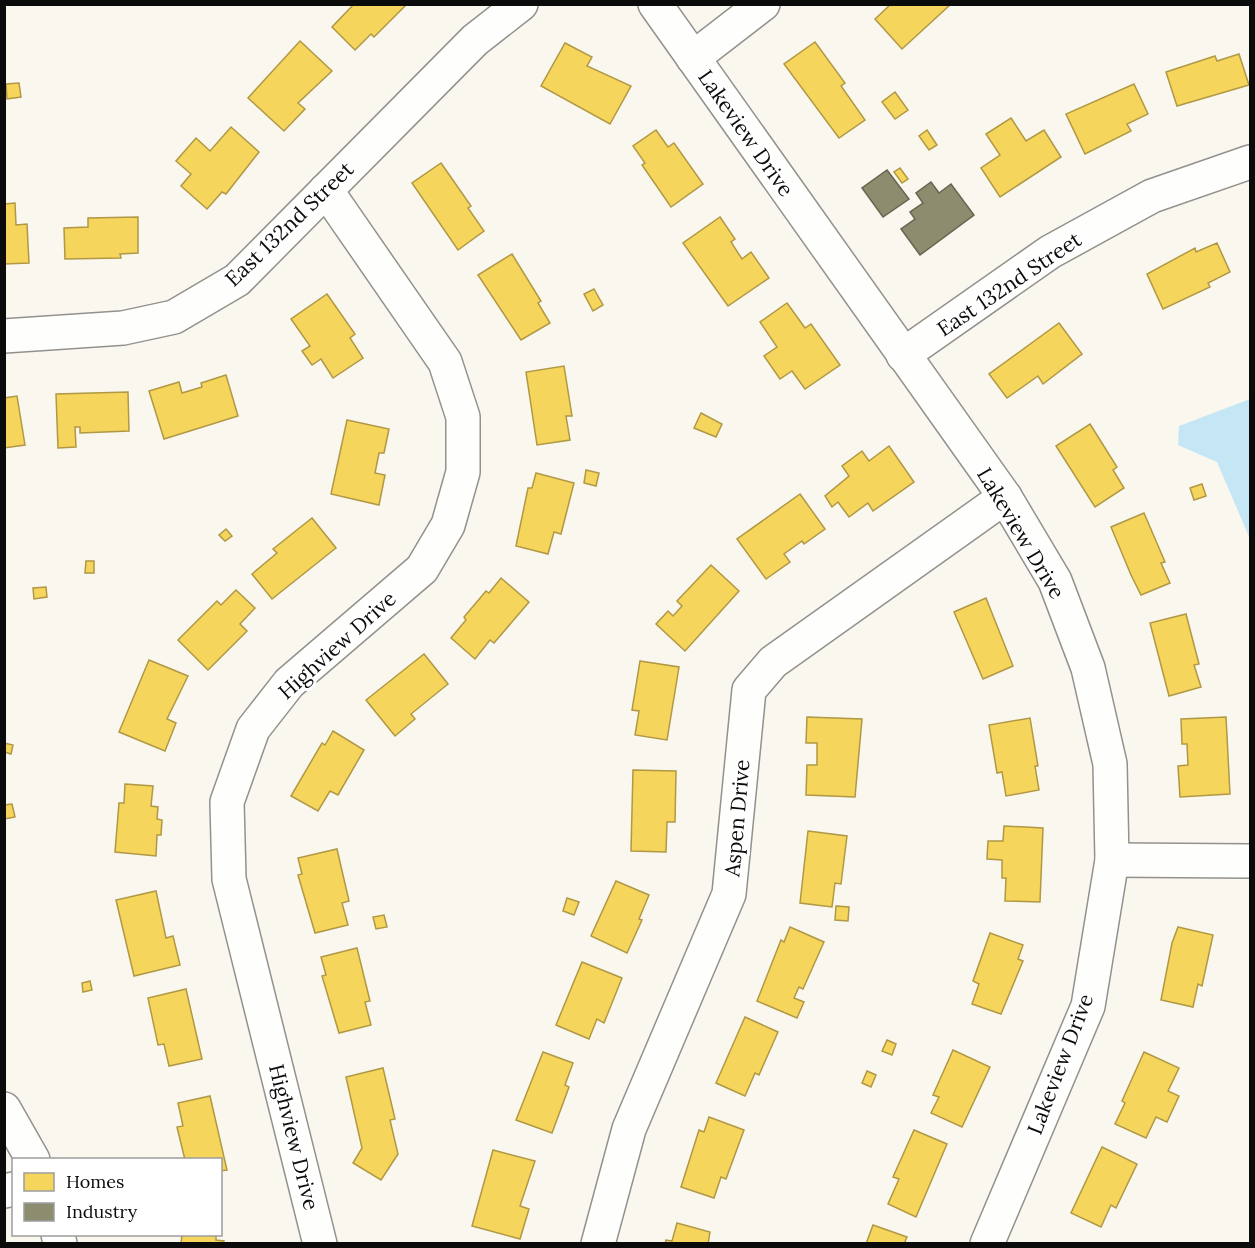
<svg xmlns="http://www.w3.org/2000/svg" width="1255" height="1248" viewBox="0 0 1255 1248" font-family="Lora,serif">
  <rect width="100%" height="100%" fill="#faf7ef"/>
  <path fill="#c5e7f5" d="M 1250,399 L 1250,539 L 1217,462 L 1178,445 L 1179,426 Z"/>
  <g fill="#f6d55c" stroke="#b09844" stroke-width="1.5">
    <path d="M 354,4 L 407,4 L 374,37 L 371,34 L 355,50 L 332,27 Z"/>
    <path d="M 891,4 L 951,4 L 902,49 L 875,19 Z"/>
    <path d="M 300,41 L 332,71 L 298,103 L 305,109 L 284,131 L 248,98 Z"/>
    <path d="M 815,42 L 845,83 L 841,86 L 865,120 L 839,138 L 784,64 Z"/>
    <path d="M 565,43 L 592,57 L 587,66 L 631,86 L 610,124 L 541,86 Z"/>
    <path d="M 1239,54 L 1249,85 L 1177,106 L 1166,72 L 1215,56 L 1217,61 Z"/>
    <path d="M 19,83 L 21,97 L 7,99 L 6,84 Z"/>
    <path d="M 1134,84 L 1148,114 L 1127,124 L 1131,131 L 1085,154 L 1066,114 Z"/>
    <path d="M 895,92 L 908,110 L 895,119 L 882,102 Z"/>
    <path d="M 1011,118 L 1026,141 L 1044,130 L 1061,157 L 1000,197 L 981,168 L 1000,155 L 986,134 Z"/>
    <path d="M 231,127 L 259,152 L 226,194 L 222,192 L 207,209 L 181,186 L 191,174 L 176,161 L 196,138 L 210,151 Z"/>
    <path d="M 656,130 L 668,147 L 674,143 L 703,184 L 671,207 L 642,165 L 645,163 L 633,146 Z"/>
    <path d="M 927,130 L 937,145 L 929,150 L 919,136 Z"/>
    <path d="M 441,163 L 471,206 L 468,208 L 484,231 L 458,250 L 412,183 Z"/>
    <path d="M 900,168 L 908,179 L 902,183 L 894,172 Z"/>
    <path d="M 15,203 L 16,225 L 27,224 L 29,263 L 4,264 L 4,204 Z"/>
    <path d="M 138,217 L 138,253 L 120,254 L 121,258 L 65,259 L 64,228 L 88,227 L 88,218 Z"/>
    <path d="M 720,217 L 735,239 L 731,242 L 742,259 L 751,252 L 769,278 L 728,306 L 683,243 Z"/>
    <path d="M 1217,243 L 1230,272 L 1208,283 L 1210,287 L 1163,309 L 1147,274 L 1195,248 L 1196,252 Z"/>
    <path d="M 512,254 L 541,301 L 538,303 L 550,323 L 521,340 L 478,275 Z"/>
    <path d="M 594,289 L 603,305 L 593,311 L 584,294 Z"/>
    <path d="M 327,294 L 355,334 L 350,338 L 363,358 L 333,378 L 321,359 L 312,365 L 302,351 L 310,346 L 291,319 Z"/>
    <path d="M 787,303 L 805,328 L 811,324 L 840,365 L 805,389 L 792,371 L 780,379 L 764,356 L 777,347 L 760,322 Z"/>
    <path d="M 1059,323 L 1082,354 L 1043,384 L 1038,376 L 1007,398 L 989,374 Z"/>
    <path d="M 564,366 L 572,416 L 566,416 L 570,440 L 537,445 L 526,372 Z"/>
    <path d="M 226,375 L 238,416 L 164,439 L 149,391 L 179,382 L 182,393 L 202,387 L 201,383 Z"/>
    <path d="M 128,392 L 129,431 L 80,433 L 80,427 L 75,427 L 76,447 L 58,448 L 56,394 Z"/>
    <path d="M 17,396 L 25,445 L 4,448 L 4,398 Z"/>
    <path d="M 701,413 L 722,424 L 716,437 L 694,428 Z"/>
    <path d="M 347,420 L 389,429 L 384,453 L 379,453 L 375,473 L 385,475 L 379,505 L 331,494 Z"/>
    <path d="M 1090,424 L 1117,467 L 1113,470 L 1124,488 L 1095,507 L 1056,446 Z"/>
    <path d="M 889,446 L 914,482 L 873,511 L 868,503 L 849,517 L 838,502 L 832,507 L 825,496 L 849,476 L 842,466 L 862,451 L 869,461 Z"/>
    <path d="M 586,470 L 599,473 L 596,486 L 584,483 Z"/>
    <path d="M 536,473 L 574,483 L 561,534 L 554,532 L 548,554 L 516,546 L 528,488 L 532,488 Z"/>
    <path d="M 1202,484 L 1206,496 L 1194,500 L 1190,488 Z"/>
    <path d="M 800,494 L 825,529 L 804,544 L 802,541 L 784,554 L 790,562 L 766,579 L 737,539 Z"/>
    <path d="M 1144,513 L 1165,562 L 1161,563 L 1170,583 L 1141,595 L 1131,575 L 1111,527 Z"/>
    <path d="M 312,518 L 336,548 L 272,599 L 252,574 L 277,553 L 273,549 Z"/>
    <path d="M 226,529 L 232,536 L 225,541 L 219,535 Z"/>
    <path d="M 86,561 L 94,561 L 94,573 L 85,573 Z"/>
    <path d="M 711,565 L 739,591 L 685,651 L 656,624 L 668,611 L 673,616 L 682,606 L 677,601 Z"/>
    <path d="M 501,578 L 529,602 L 494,643 L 490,640 L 475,659 L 451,638 L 466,620 L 464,617 L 486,591 L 489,593 Z"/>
    <path d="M 46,587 L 47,597 L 34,599 L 33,588 Z"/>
    <path d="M 236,590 L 255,608 L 240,624 L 247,631 L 208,670 L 178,640 L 217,601 L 221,605 Z"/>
    <path d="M 986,598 L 1013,666 L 983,679 L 954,612 Z"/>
    <path d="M 1186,614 L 1199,664 L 1194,665 L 1201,687 L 1169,696 L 1150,623 Z"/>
    <path d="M 424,654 L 448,684 L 411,714 L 415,719 L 395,736 L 366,700 Z"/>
    <path d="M 149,660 L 188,676 L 167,719 L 176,723 L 165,751 L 119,732 Z"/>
    <path d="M 640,661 L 679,667 L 667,740 L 635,735 L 639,711 L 632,710 Z"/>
    <path d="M 807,717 L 862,719 L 855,797 L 806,795 L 807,765 L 817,765 L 817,743 L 806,743 Z"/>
    <path d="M 1226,717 L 1230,794 L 1180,797 L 1178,766 L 1188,765 L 1187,744 L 1182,744 L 1181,719 Z"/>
    <path d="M 1030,718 L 1038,766 L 1035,766 L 1039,790 L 1006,796 L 1002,772 L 997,773 L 989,725 Z"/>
    <path d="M 333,731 L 364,750 L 338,795 L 330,791 L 318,811 L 291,796 L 322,743 L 325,745 Z"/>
    <path d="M 4,743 L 13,745 L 11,754 L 4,752 Z"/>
    <path d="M 633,770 L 676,771 L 675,822 L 667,822 L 666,852 L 631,851 Z"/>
    <path d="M 125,784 L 153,786 L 151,806 L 158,807 L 157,819 L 162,820 L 161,835 L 157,835 L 156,856 L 115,852 L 119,803 L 124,803 Z"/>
    <path d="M 12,804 L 15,817 L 4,819 L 4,805 Z"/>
    <path d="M 1004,826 L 1043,828 L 1040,902 L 1005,901 L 1006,878 L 1002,878 L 1002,860 L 987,859 L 988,841 L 1003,841 Z"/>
    <path d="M 808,831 L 847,836 L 841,884 L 835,883 L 832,907 L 800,903 Z"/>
    <path d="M 337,849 L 349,901 L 342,903 L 348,925 L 315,933 L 298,875 L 302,874 L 298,858 Z"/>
    <path d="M 616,881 L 649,895 L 639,919 L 642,920 L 627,953 L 591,936 Z"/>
    <path d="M 156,891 L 166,938 L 173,936 L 180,965 L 134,976 L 116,900 Z"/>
    <path d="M 567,898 L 579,902 L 574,915 L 563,911 Z"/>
    <path d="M 836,906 L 849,907 L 848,921 L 835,920 Z"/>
    <path d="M 384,915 L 387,927 L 376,929 L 373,917 Z"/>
    <path d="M 790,927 L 824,942 L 803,989 L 799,987 L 794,998 L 804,1002 L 797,1018 L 757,1001 L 781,940 L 784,942 Z"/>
    <path d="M 1178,927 L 1213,935 L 1202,986 L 1198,984 L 1193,1007 L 1161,1000 L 1172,943 Z"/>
    <path d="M 990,933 L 1023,945 L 1018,959 L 1023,961 L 1001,1014 L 972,1004 L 979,984 L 973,981 Z"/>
    <path d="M 357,948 L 370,1001 L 365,1002 L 371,1025 L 339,1033 L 322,976 L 326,975 L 321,957 Z"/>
    <path d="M 582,962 L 622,978 L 604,1023 L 597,1019 L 589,1039 L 556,1025 Z"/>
    <path d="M 90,981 L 92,990 L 83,992 L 82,983 Z"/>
    <path d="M 186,989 L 202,1059 L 169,1066 L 164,1044 L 158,1045 L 148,998 Z"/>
    <path d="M 745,1017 L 778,1032 L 759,1075 L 755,1073 L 745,1096 L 716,1083 Z"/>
    <path d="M 887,1040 L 896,1044 L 892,1055 L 882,1051 Z"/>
    <path d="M 953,1050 L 990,1067 L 962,1127 L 931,1113 L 939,1097 L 933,1095 Z"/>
    <path d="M 543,1052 L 573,1063 L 565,1085 L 569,1087 L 552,1133 L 516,1120 Z"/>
    <path d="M 1144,1052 L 1179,1068 L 1168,1091 L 1179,1096 L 1167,1122 L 1156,1117 L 1146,1138 L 1115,1124 L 1125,1103 L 1122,1101 Z"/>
    <path d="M 383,1068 L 395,1119 L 390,1120 L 398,1154 L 381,1180 L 353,1163 L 362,1148 L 346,1077 Z"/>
    <path d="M 867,1071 L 876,1075 L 871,1087 L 862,1083 Z"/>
    <path d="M 210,1096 L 227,1170 L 220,1171 L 220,1160 L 185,1160 L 177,1127 L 183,1126 L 178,1103 Z"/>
    <path d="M 709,1117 L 744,1130 L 726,1179 L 721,1177 L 714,1198 L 681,1187 L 699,1130 L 704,1132 Z"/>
    <path d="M 914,1130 L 947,1144 L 916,1217 L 888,1204 L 899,1179 L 893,1177 Z"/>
    <path d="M 1102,1147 L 1137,1164 L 1116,1208 L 1111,1205 L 1101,1227 L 1071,1213 Z"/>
    <path d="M 493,1150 L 535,1161 L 520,1206 L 529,1209 L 520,1239 L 472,1226 Z"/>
    <path d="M 677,1223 L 710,1232 L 708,1244 L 665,1244 L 666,1240 L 672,1241 Z"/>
    <path d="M 873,1225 L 907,1237 L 904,1244 L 866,1244 Z"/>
    <path d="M 182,1234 L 216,1234 L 216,1240 L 224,1241 L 223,1244 L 181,1244 Z"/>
  </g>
  <g fill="#8c8c6e" stroke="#656550" stroke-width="1.5">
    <path d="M 887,170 L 909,199 L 883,217 L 862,188 Z"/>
    <path d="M 931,182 L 939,193 L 951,184 L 974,215 L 920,255 L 901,229 L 915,219 L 910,212 L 923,203 L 916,193 Z"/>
  </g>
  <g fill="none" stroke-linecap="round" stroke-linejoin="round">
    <g stroke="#93918e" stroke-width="36">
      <g id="minor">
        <path d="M 655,4 L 1005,497 L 1055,581 L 1088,668 L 1110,764 L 1112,860 L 1088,1006 L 987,1244"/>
        <path d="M 693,58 L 763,4"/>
        <path d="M 4,336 L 123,328 L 174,317 L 237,280 L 475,40 L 521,4"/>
        <path d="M 903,355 L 1050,252 L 1152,196 L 1250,162"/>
        <path d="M 1112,860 L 1250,861"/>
        <path d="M 4,1109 L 33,1160"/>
        <path d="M 4,1191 L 14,1189"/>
        <path d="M 58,1234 L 60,1244"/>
        <path d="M 320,1244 L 229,879 L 227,802 L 253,729 L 289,683 L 422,569 L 448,525 L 463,472 L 463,417 L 445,362 L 326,190"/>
        <path d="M 598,1244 L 629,1129 L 729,894 L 749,690 L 773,662 L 1005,497"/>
      </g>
    </g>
    <use href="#minor" stroke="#fefefd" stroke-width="33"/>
  </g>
  <g text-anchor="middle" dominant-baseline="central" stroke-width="6" stroke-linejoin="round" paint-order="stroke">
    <g font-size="21" fill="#0b0b0b" stroke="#fff">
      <text transform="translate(746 133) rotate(55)">Lakeview Drive</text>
      <text transform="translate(289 224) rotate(-44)">East 132nd Street</text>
      <text transform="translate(1009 284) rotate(-34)">East 132nd Street</text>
      <text transform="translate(1021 533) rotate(59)">Lakeview Drive</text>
      <text transform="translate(337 645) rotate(-42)">Highview Drive</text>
      <text transform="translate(737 818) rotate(-85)">Aspen Drive</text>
      <text transform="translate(1060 1064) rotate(-69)">Lakeview Drive</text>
      <text transform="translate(294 1137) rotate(76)">Highview Drive</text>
    </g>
  </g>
  <rect width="1255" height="1248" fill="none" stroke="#0b0b0b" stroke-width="12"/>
  <rect x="12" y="1158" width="210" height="78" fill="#ffffff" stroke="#9d9d9d" stroke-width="1.5"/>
  <rect x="24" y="1173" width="30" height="18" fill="#f6d55c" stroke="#9d9d9d" stroke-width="1.5"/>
  <text x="66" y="1188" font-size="18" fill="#0b0b0b">Homes</text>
  <rect x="24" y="1203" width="30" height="18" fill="#8c8c6e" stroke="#9d9d9d" stroke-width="1.5"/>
  <text x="66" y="1218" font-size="18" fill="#0b0b0b">Industry</text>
</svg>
